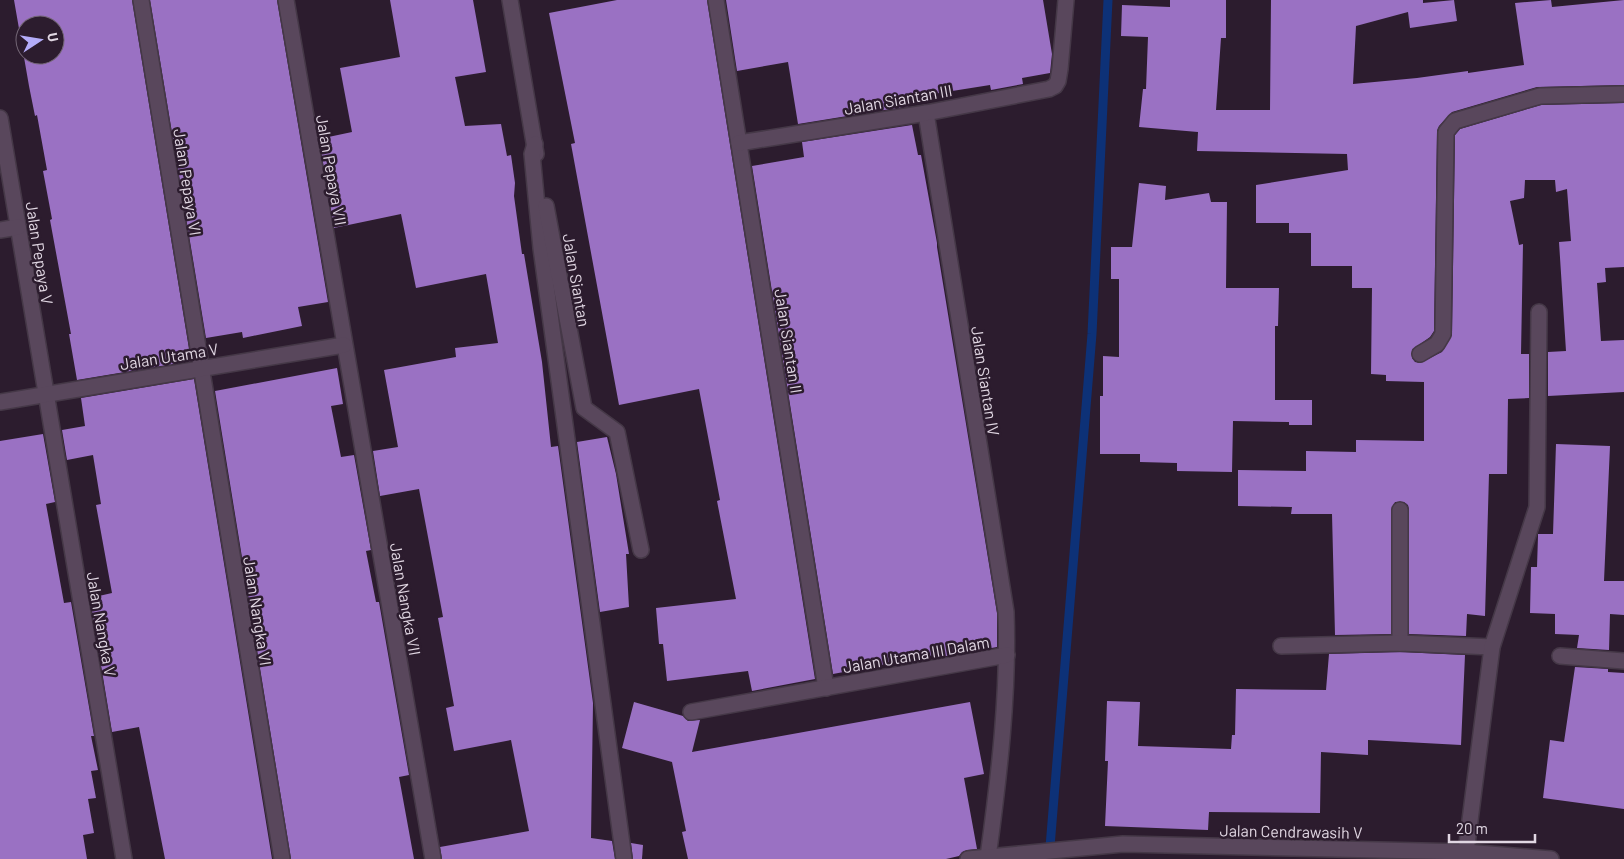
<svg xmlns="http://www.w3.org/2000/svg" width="1624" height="859" viewBox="0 0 1624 859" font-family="Barlow,sans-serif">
  <rect width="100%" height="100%" fill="#2c1c2e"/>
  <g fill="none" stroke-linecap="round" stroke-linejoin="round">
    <path stroke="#0d3177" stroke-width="9" d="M 1049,859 L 1092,334 L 1108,0"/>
  </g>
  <g fill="#9a71c3" fill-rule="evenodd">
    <path d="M 14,0 L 132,0 L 191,361 L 77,380 L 69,334 L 71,334 L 50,220 L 52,219 L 43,171 L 47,170 L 37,115 L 35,116 L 29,86 ZM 25,25 L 55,25 L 55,55 L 25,55 Z"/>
    <path d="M 150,0 L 277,0 L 328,302 L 298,307 L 302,326 L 243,338 L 242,332 L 206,338 Z"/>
    <path d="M 390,0 L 473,0 L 486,72 L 455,77 L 465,126 L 501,124 L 507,156 L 511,155 L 515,183 L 514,196 L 522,254 L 524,254 L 542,362 L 551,447 L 558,446 L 593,703 L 591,838 L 612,841 L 615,859 L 442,859 L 440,847 L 529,831 L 511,740 L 454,751 L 446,708 L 454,706 L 438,618 L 443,617 L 419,489 L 380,496 L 373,451 L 398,447 L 384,370 L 456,357 L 455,348 L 498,343 L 486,274 L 416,288 L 401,214 L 334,228 L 319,139 L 352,132 L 340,68 L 400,57 Z"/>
    <path d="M 617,0 L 707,0 L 815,679 L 752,691 L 748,671 L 667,681 L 663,644 L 659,644 L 656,608 L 736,599 L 717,501 L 720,500 L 699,389 L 619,405 L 571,144 L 575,143 L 549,13 Z"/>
    <path d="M 726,0 L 1043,0 L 1052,54 L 1050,73 L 1022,78 L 1023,84 L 991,90 L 990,85 L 908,98 L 909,106 L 798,124 L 788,62 L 737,71 Z"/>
    <path d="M 1170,0 L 1226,0 L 1226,38 L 1221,38 L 1216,110 L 1270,110 L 1271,0 L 1423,0 L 1423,3 L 1454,0 L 1457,21 L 1410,28 L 1408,12 L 1356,26 L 1353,84 L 1417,78 L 1468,71 L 1468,73 L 1524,65 L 1515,3 L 1551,0 L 1552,7 L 1624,0 L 1624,85 L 1537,87 L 1452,112 L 1439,126 L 1437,131 L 1434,331 L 1430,337 L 1412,350 L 1412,358 L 1415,362 L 1420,363 L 1442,352 L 1452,335 L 1455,135 L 1460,129 L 1541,105 L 1624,103 L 1624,267 L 1605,268 L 1606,282 L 1597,283 L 1601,341 L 1624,340 L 1624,392 L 1548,396 L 1548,352 L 1566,351 L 1559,242 L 1571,241 L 1567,189 L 1556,192 L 1555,180 L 1525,180 L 1524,198 L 1510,201 L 1519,245 L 1523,244 L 1521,354 L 1529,354 L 1529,398 L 1508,399 L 1507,474 L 1489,474 L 1485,616 L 1467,614 L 1466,636 L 1409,634 L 1409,510 L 1408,505 L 1404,502 L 1395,502 L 1391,510 L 1391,634 L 1335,635 L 1332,514 L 1291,514 L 1292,507 L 1238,506 L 1238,470 L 1306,471 L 1306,451 L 1356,452 L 1356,440 L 1424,441 L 1424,382 L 1386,381 L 1386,375 L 1371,374 L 1372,288 L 1352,288 L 1352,266 L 1311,266 L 1311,233 L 1289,233 L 1289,223 L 1256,223 L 1256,185 L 1348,170 L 1347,154 L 1197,151 L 1198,132 L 1139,127 L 1143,89 L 1146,89 L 1148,37 L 1121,36 L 1122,5 L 1170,7 Z"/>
    <path d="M 912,125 L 918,155 L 921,155 L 937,243 L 937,247 L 997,613 L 997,647 L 935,658 L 934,655 L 833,674 L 752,166 L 804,157 L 802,142 Z"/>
    <path d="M 1139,183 L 1166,186 L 1165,200 L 1209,193 L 1211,202 L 1227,202 L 1226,288 L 1279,288 L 1278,326 L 1275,326 L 1275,400 L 1312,400 L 1312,425 L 1289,425 L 1289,422 L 1233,421 L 1232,472 L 1177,471 L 1177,463 L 1140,462 L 1140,454 L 1100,454 L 1100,396 L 1103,396 L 1103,356 L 1119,357 L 1119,279 L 1111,279 L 1111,247 L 1132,247 Z"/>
    <path d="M 337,368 L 343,404 L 331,406 L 341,457 L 354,455 L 371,550 L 366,551 L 376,602 L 379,602 L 409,775 L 399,777 L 414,859 L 291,859 L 215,391 Z"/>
    <path d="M 194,379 L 272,859 L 165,859 L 139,727 L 112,732 L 90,598 L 112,593 L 96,505 L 101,504 L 93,455 L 67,460 L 62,430 L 85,426 L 81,398 Z"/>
    <path d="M 43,434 L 55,502 L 46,504 L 64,603 L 71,602 L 94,736 L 91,736 L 98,770 L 91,771 L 96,798 L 88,799 L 94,833 L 83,835 L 87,859 L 0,859 L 0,441 Z"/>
    <path d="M 607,437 L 616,474 L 629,554 L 626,554 L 629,607 L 600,612 L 577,442 Z"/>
    <path d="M 1556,444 L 1610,446 L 1604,581 L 1624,581 L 1624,615 L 1610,614 L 1609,650 L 1577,648 L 1579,635 L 1555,634 L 1555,614 L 1530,613 L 1531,567 L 1537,567 L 1538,536 L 1538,534 L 1553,534 Z"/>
    <path d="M 1400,652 L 1465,655 L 1461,745 L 1368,740 L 1368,755 L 1321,752 L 1320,813 L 1209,812 L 1208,830 L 1105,826 L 1108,761 L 1105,761 L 1107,701 L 1140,702 L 1138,746 L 1231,749 L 1232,735 L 1235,735 L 1236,689 L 1326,690 L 1329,654 Z"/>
    <path d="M 1575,667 L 1608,669 L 1608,672 L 1624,673 L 1624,809 L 1543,798 L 1550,740 L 1564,742 Z"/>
    <path d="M 634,702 L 683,716 L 688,721 L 700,720 L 692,752 L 970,702 L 984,774 L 964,778 L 977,849 L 967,850 L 962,852 L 959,856 L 946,859 L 688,859 L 682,832 L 686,831 L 672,762 L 622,748 Z"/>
    <path d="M 631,843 L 643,845 L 642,859 L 633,859 Z"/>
  </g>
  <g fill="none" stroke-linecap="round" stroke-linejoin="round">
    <g stroke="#453847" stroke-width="18">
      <g id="minor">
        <path d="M 141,0 L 282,859"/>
        <path d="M 286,0 L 433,859"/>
        <path d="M 510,0 L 536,154"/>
        <path d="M 716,0 L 826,688"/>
        <path d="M 926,113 L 1006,612 C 1009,693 999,777 988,857"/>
        <path d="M 0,118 L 124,859"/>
        <path d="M 739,143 L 926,113 L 1049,89 L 1055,86 L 1058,81 L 1060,69 L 1066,0"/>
        <path d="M 535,144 L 532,154 L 541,248 L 624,859"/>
        <path d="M 546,206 L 584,408 L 617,432 L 641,550"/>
        <path d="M 0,230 L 18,227"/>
        <path d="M 1420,354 L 1437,344 L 1443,334 L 1446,132 L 1455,121 L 1540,96 L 1624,94"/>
        <path d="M 0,402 L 344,345"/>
        <path d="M 1400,510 L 1400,643"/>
        <path d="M 1281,646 L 1400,643 L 1492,647"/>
        <path d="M 1560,656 L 1624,661"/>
        <path d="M 691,712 L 1007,655"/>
        <path d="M 1466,852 L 1492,647 L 1537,507 L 1539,312"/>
        <path d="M 968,859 L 1123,844 L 1466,852 L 1551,859"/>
      </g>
    </g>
    <use href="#minor" stroke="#59475c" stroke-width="15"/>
  </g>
  <g text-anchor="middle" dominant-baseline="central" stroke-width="5" stroke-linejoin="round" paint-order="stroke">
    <g font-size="16" fill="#e1d7e3" stroke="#2c1c2e">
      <text transform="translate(898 99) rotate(-10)">Jalan Siantan III</text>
      <text transform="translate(332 170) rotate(80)">Jalan Pepaya VII</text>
      <text transform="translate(188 182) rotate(81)">Jalan Pepaya VI</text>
      <text transform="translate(40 253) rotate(81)">Jalan Pepaya V</text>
      <text transform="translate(577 280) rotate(80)">Jalan Siantan</text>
      <text transform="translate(789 341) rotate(81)">Jalan Siantan II</text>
      <text transform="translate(169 356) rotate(-9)">Jalan Utama V</text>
      <text transform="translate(986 381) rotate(81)">Jalan Siantan IV</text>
      <text transform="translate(406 599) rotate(80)">Jalan Nangka VII</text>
      <text transform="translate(258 611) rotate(81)">Jalan Nangka VI</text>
      <text transform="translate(102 624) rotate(80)">Jalan Nangka V</text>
      <text transform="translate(916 654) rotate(-10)">Jalan Utama III Dalam</text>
      <text transform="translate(1291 831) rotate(1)">Jalan Cendrawasih V</text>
    </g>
  </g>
  <g transform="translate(40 40) rotate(78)"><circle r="24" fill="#2c1c2e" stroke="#746776"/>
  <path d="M0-4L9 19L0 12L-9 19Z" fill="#b4acf9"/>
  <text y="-8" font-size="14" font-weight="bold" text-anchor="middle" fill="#e1d7e3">U</text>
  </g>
  <path d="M1449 834v8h86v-8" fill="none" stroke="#e1d7e3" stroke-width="2.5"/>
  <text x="1456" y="834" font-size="15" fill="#e1d7e3" stroke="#2c1c2e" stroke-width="4" paint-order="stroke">20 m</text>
</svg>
